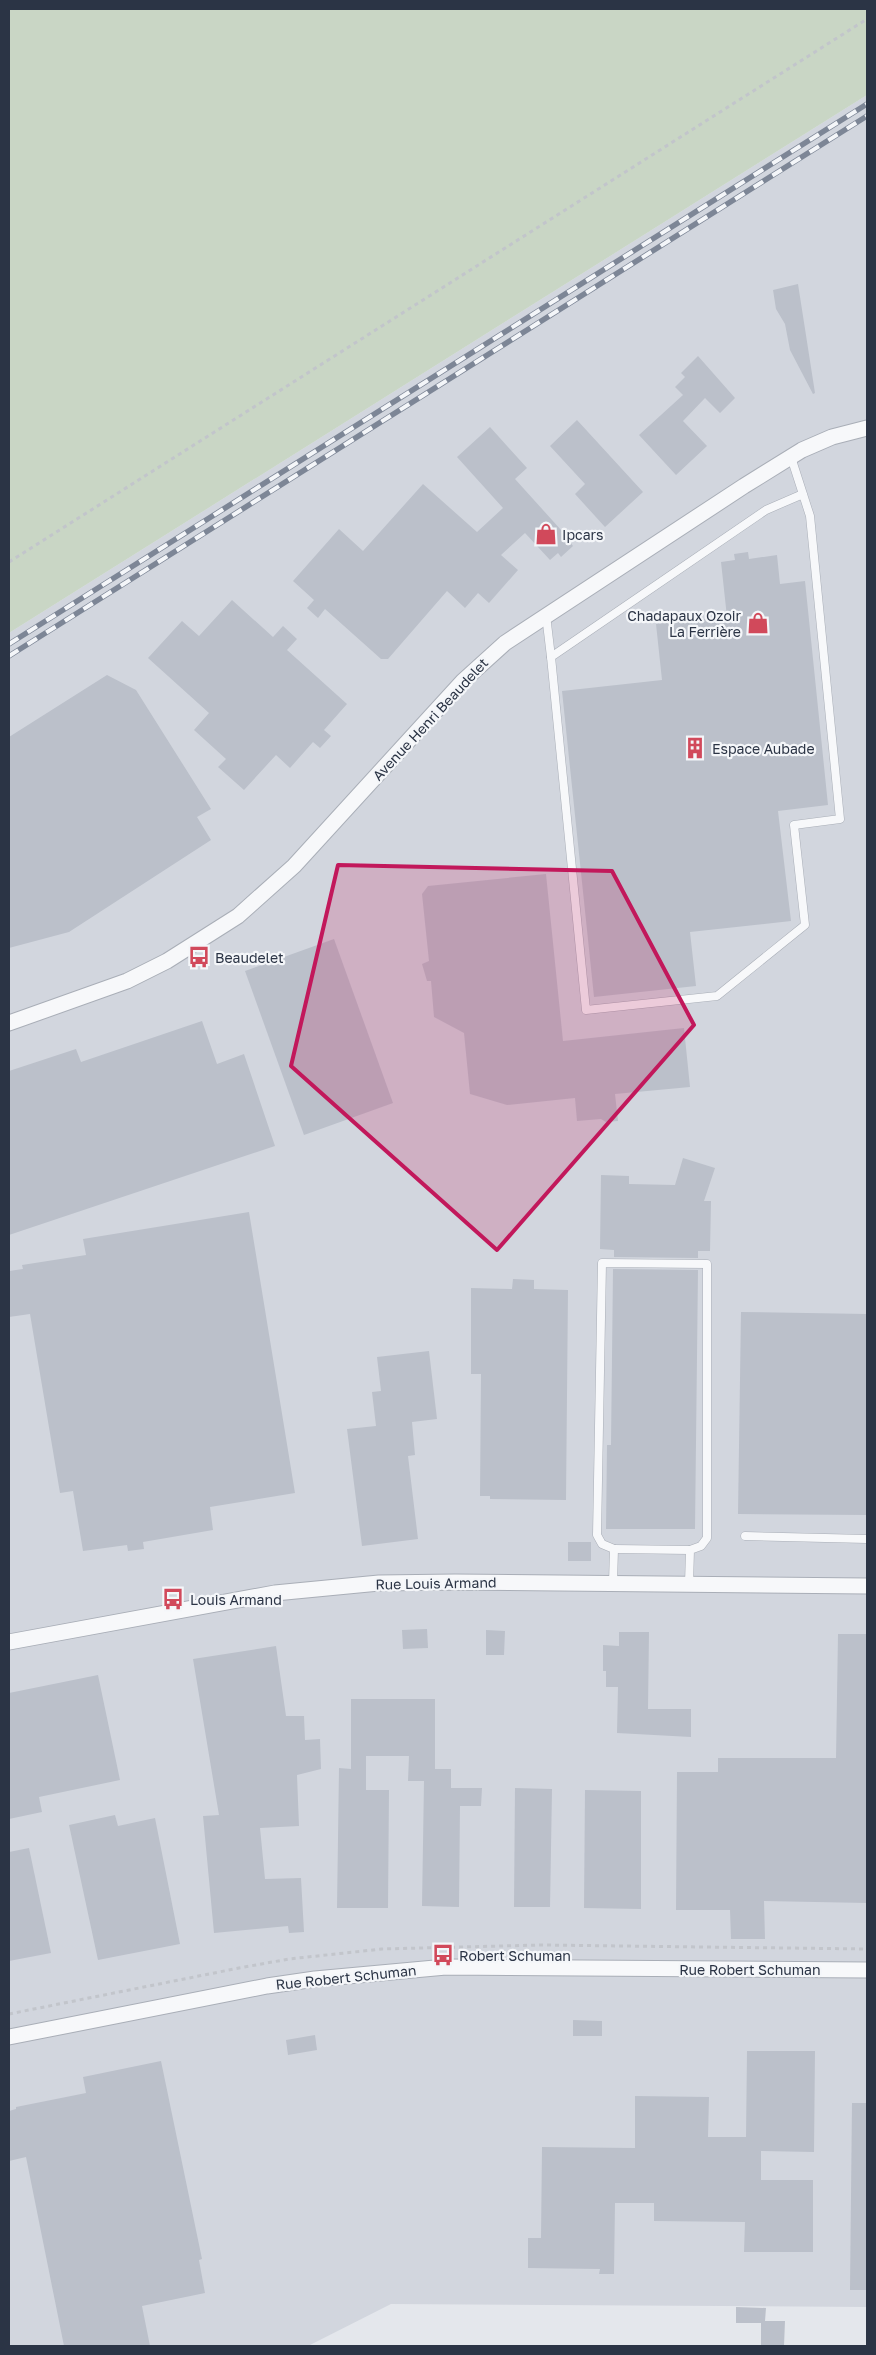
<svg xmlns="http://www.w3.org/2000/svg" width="876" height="2355" viewBox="0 0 876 2355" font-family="'Golos Text',sans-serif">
  <rect width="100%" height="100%" fill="#e4e7ec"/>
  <path fill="#d2d6de" d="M 867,95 L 867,2307 L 391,2304 L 308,2346 L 9,2346 L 9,633 Z"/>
  <path fill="#c9d6c5" d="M 9,9 L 867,9 L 867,95 L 9,633 Z"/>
  <g fill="#bbc0ca">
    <path d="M 798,284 L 815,393 L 813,394 L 790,350 L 785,324 L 776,309 L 773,290 Z"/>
    <path d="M 698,356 L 735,398 L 720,413 L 705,398 L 683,421 L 707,446 L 676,475 L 639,435 L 683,395 L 675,387 L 685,377 L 681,373 Z"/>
    <path d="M 577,420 L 643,492 L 605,527 L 575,494 L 585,484 L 550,446 Z"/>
    <path d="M 490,427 L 527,468 L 515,479 L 571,541 L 570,542 L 573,546 L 561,557 L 558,553 L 550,560 L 525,533 L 501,555 L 518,570 L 489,603 L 478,593 L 465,608 L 447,591 L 388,659 L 381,659 L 325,609 L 318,618 L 307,608 L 314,600 L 293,581 L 339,529 L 363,551 L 423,484 L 477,532 L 503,508 L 457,457 Z"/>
    <path d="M 748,552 L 749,559 L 777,555 L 780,584 L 805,581 L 828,805 L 778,811 L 791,921 L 690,932 L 696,986 L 594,997 L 562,691 L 662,680 L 656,624 L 727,617 L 721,562 L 735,560 L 734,554 Z"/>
    <path d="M 232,600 L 273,637 L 283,626 L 297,639 L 287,650 L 347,704 L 324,730 L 331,736 L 320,748 L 313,742 L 290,768 L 276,755 L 244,790 L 218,767 L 226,759 L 194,730 L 209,713 L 148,658 L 182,621 L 199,636 Z"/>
    <path d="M 107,675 L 136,690 L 211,809 L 197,817 L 211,840 L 69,932 L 9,948 L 9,737 Z"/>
    <path d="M 546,874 L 563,1041 L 684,1028 L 690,1087 L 615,1094 L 618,1121 L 606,1122 L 601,1119 L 577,1121 L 575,1098 L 507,1105 L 470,1094 L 464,1033 L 434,1017 L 431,981 L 427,981 L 422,964 L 429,961 L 422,894 L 428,886 Z"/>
    <path d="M 334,939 L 393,1103 L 304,1135 L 245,971 Z"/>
    <path d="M 202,1021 L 217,1064 L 244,1054 L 275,1146 L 9,1235 L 9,1071 L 76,1049 L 81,1062 Z"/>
    <path d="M 683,1158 L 715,1168 L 704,1201 L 711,1201 L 710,1251 L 698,1251 L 698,1258 L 614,1257 L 614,1250 L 600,1249 L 601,1175 L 629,1176 L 629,1184 L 675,1185 Z"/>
    <path d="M 249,1212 L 295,1493 L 210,1507 L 213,1530 L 143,1542 L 144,1549 L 128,1551 L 127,1545 L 83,1551 L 73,1491 L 60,1493 L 30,1314 L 9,1317 L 9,1271 L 23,1269 L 22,1265 L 86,1255 L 83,1239 Z"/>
    <path d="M 613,1269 L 698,1270 L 695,1529 L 606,1529 L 607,1445 L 611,1445 Z"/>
    <path d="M 513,1279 L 534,1280 L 534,1289 L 568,1290 L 566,1500 L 490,1499 L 490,1496 L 480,1496 L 481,1374 L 471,1374 L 471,1288 L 512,1289 Z"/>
    <path d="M 741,1312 L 867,1314 L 867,1515 L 738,1514 Z"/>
    <path d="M 429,1351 L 437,1419 L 412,1422 L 415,1455 L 408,1456 L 418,1539 L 362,1546 L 347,1429 L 376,1426 L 372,1392 L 381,1391 L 377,1357 Z"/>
    <rect x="568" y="1542" width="23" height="19"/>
    <path d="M 427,1629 L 428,1648 L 403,1649 L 402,1630 Z"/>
    <path d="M 486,1630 L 505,1631 L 504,1655 L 486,1655 Z"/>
    <path d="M 619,1632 L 649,1632 L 648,1709 L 691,1709 L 691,1737 L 617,1733 L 618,1687 L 606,1687 L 606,1671 L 603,1671 L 603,1645 L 619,1646 Z"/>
    <path d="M 838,1634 L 867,1634 L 867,1903 L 764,1901 L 765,1939 L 731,1939 L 730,1910 L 676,1910 L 677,1772 L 718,1772 L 718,1758 L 836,1758 Z"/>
    <path d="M 276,1646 L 286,1716 L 304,1716 L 305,1740 L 320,1739 L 321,1769 L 297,1775 L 299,1826 L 260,1828 L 265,1879 L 301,1878 L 304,1932 L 289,1933 L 288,1926 L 214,1933 L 203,1816 L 219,1815 L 193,1659 Z"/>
    <path d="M 98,1675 L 120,1780 L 39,1797 L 42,1812 L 9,1819 L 9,1693 Z"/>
    <path d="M 351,1699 L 435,1699 L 435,1769 L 451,1769 L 451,1788 L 482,1788 L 481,1806 L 460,1806 L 459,1907 L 422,1906 L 424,1781 L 408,1781 L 409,1756 L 366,1756 L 366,1790 L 389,1790 L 388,1908 L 337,1908 L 339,1768 L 351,1769 Z"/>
    <path d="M 515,1788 L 552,1789 L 550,1907 L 514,1907 Z"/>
    <path d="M 585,1790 L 641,1791 L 641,1909 L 584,1908 Z"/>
    <path d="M 115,1815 L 118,1826 L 155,1818 L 180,1944 L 98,1960 L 69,1825 Z"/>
    <path d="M 29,1848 L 51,1953 L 9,1961 L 9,1852 Z"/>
    <path d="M 573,2020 L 602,2021 L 602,2036 L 573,2036 Z"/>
    <path d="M 315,2035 L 317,2050 L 288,2055 L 286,2040 Z"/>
    <path d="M 747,2051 L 815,2051 L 814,2152 L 761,2151 L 761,2180 L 813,2180 L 813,2252 L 744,2252 L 745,2222 L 654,2221 L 654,2203 L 615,2203 L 614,2274 L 599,2274 L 600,2269 L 528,2268 L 528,2238 L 541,2238 L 542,2147 L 635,2148 L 635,2096 L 709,2097 L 708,2137 L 746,2137 Z"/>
    <path d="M 161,2061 L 202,2259 L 199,2260 L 205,2293 L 142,2306 L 150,2346 L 64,2346 L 26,2157 L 9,2161 L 9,2111 L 16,2109 L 16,2107 L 86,2093 L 83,2077 Z"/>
    <path d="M 852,2103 L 867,2103 L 867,2290 L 850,2290 Z"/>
    <path d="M 736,2307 L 766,2308 L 765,2321 L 785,2321 L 784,2346 L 761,2346 L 761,2323 L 736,2323 Z"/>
  </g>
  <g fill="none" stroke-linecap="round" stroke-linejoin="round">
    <g stroke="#a9aeb7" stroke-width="9">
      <g id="lane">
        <path d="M 791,457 L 810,516 L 840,819 L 794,825 L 805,925 L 717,996 L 586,1010 L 551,657 L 766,510 L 803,494"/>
        <path d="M 546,615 L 551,657"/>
        <path d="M 745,1536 L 867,1539"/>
        <path d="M 614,1549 L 690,1550"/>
        <path d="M 613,1583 L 614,1549 L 602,1544 L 597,1535 L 602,1263 L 707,1264 L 707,1538 L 701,1546 L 690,1550 L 689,1584"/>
      </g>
    </g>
    <g stroke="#a9aeb7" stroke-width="17">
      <g id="street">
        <path d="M 9,1023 L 127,981 L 167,961 L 238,916 L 294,866 L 463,681 L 505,643 L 744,486 L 802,450 L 832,437 L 867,428"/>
        <path d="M 9,1642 L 275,1593 L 379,1583 L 455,1582 L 867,1586"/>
        <path d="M 9,2037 L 267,1986 L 315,1979 L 446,1967 L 867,1970"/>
      </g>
    </g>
    <g stroke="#c2c5cb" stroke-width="3" stroke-dasharray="4 4" stroke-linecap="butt">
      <path d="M 9,562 L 867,19"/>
      <path d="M 9,2014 L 239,1968 L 289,1959 L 382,1949 L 541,1945 L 867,1949"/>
    </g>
    <use href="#lane" stroke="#f7f8fa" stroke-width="8"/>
    <use href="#street" stroke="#f7f8fa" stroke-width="15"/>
    <g stroke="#7d8696" stroke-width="5.5">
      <g id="rail">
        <path d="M 9,644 L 867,104"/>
        <path d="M 9,656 L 867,116"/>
      </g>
    </g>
    <use href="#rail" stroke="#f4f6f9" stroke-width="4" stroke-dasharray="11" stroke-linecap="butt"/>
  </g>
  <path fill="#c2185b" fill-opacity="0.2" stroke="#c2185b" stroke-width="4" stroke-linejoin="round" d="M 338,865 L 612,871 L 694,1025 L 497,1250 L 291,1066 Z"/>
  <defs>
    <g id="shop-bare" transform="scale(1.725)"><path d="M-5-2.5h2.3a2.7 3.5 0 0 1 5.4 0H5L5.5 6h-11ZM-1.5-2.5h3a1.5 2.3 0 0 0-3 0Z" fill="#d1495b" stroke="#f4f6f9" stroke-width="2.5" paint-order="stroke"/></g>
    <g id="building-bare" transform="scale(1.725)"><path d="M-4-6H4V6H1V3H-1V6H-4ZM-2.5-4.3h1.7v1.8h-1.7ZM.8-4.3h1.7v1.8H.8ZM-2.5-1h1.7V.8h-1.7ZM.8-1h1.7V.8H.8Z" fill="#d1495b" stroke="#f4f6f9" stroke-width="2.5" paint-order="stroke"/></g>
    <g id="bus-bare" transform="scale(1.725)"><path d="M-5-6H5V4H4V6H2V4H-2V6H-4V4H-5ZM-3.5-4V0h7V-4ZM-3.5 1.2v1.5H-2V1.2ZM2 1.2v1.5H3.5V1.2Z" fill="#d1495b" stroke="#f4f6f9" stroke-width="2.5" paint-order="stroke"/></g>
  </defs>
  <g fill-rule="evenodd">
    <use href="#shop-bare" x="546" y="534"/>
    <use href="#shop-bare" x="758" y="623"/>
    <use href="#building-bare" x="695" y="748"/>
    <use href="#bus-bare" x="199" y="957"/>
    <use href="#bus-bare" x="173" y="1599"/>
    <use href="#bus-bare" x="443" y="1955"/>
  </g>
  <g text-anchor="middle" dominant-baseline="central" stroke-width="4.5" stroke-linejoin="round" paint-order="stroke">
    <g font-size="14" fill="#2b3445" stroke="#f4f6f9" text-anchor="start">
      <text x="562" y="534">Ipcars</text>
      <text x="741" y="615" text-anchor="end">Chadapaux Ozoir<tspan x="741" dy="16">La Ferrière</tspan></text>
      <text x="712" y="748">Espace Aubade</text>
      <text x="215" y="957">Beaudelet</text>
      <text x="190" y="1599">Louis Armand</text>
      <text x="459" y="1955">Robert Schuman</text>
    </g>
    <g font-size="14" fill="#2b3445" stroke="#f4f6f9">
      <text transform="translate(430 719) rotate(-47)">Avenue Henri Beaudelet</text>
      <text transform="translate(436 1583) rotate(-1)">Rue Louis Armand</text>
      <text x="750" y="1969">Rue Robert Schuman</text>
      <text transform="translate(346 1977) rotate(-6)">Rue Robert Schuman</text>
    </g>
  </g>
  <rect width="876" height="2355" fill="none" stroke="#2b3445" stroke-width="20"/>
</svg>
